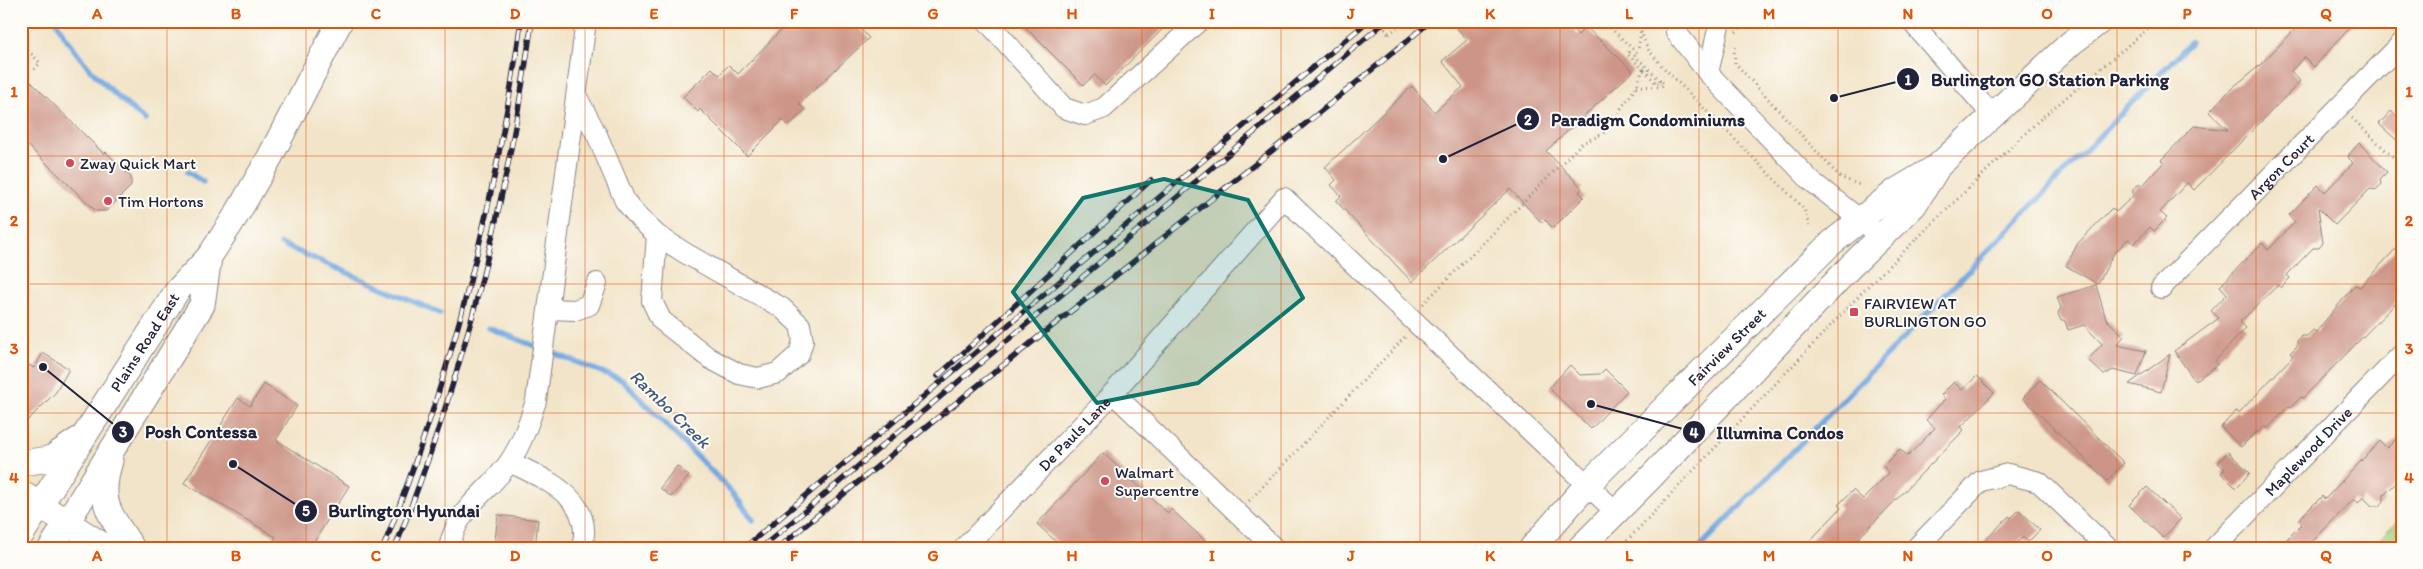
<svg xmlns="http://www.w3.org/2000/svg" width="2423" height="569" viewBox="0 0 2423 569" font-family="Itim,sans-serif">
  <defs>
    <pattern id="park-tufts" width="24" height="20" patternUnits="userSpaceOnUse" patternTransform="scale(1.25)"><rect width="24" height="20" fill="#9ece7c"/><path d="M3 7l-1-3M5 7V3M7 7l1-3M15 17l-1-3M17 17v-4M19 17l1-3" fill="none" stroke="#88b16c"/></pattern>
  </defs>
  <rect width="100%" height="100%" fill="#fdfcf7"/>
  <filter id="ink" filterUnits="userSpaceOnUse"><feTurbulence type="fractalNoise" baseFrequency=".02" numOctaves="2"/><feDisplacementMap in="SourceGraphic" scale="10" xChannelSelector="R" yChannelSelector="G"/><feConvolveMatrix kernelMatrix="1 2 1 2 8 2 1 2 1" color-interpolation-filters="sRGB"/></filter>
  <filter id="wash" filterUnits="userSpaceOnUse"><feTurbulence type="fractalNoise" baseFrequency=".0096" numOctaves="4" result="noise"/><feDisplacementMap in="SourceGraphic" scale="20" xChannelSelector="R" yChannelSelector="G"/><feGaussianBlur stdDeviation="1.12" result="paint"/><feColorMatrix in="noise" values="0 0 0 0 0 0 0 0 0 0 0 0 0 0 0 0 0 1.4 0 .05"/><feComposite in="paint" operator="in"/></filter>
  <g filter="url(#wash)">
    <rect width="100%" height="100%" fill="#f2e4c8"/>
    <path fill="url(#park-tufts)" stroke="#60785c" d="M 2402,516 L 2402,548 L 2370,548 Z"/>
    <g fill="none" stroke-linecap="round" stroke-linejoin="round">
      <g stroke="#73a9e1" stroke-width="5.5">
        <path d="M 56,21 C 76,60 111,93 145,120"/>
        <path d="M 188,172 L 203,182"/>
        <path d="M 281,244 L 440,313"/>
        <path d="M 489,328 L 622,380 L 733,493 L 753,520"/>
        <path d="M 1699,548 L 2191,42"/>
      </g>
    </g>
    <g id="blocks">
      <g fill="#cd9587">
        <path d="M 790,21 L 853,21 L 869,38 L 799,104 L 805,110 L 789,126 L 783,120 L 747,156 L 700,109 L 698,112 L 683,97 L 712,68 L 719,75 L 729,65 L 738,74 Z"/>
        <path d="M 1019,21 L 1171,21 L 1105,86 L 1095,75 L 1083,85 Z"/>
        <path d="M 1451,21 L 1566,21 L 1578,35 L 1586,27 L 1633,71 L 1546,151 L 1582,188 L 1579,192 L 1584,197 L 1553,228 L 1545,220 L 1542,223 L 1510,189 L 1412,282 L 1336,201 L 1341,196 L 1331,185 L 1336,180 L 1325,167 L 1412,86 L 1434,112 L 1463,87 L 1442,61 L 1467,40 Z"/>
        <path d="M 2303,21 L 2356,21 L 2314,67 L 2304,57 L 2291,71 L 2300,81 L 2293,89 L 2194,190 L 2187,183 L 2160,212 L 2167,218 L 2154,231 L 2150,227 L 2134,244 L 2128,239 L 2114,253 L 2098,284 L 2066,266 L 2078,243 L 2112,208 L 2116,212 L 2133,196 L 2133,189 L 2138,185 L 2143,185 L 2164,162 L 2161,160 L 2194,126 L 2228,130 L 2209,112 L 2232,88 L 2259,66 Z"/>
        <path d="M 21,72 L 104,154 L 106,152 L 131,177 L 131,186 L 106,211 L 96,211 L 21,139 Z"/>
        <path d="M 2391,111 L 2402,121 L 2402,145 L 2379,124 Z"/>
        <path d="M 2359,143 L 2387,172 L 2380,179 L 2381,184 L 2376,190 L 2370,189 L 2335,225 L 2318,208 L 2323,243 L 2319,248 L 2313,248 L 2287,275 L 2290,278 L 2281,288 L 2278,285 L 2240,322 L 2246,328 L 2215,361 L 2218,364 L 2195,381 L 2174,351 L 2219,318 L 2211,311 L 2227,294 L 2220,286 L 2262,243 L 2268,250 L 2295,222 L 2289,215 L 2318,185 L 2325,192 L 2353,163 L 2347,157 Z"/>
        <path d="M 2402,242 L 2402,297 L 2303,398 L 2301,397 L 2291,407 L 2289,406 L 2267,429 L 2264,426 L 2257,433 L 2256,432 L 2241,447 L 2221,427 L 2236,411 L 2239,413 L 2293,356 L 2290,353 L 2297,346 L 2297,341 L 2301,336 L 2307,336 L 2313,330 L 2316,332 L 2355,285 L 2360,287 Z"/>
        <path d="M 2096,285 L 2106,319 L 2124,336 L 2117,345 L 2146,351 L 2137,376 L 2113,370 L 2104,375 L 2088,360 L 2102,344 L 2084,325 L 2068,330 L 2065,321 L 2060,319 L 2058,313 L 2061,308 L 2057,297 Z"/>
        <path d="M 43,353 L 69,369 L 56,392 L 21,427 L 21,360 L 34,368 Z"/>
        <path d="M 2170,354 L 2161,392 L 2129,384 Z"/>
        <path d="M 1570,365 L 1580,375 L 1600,374 L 1605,369 L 1627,391 L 1591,429 L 1549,388 Z"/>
        <path d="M 1977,376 L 1994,393 L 1961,427 L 1964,430 L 1849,548 L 1803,548 L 1841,508 L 1838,505 L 1853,490 L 1863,499 L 1889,473 L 1883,466 L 1900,449 L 1908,456 L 1935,428 L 1926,420 L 1945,399 L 1941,395 L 1954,382 L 1962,390 Z"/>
        <path d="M 2040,380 L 2124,463 L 2107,481 L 2023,398 Z"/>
        <path d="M 264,384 L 297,406 L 276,440 L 349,486 L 310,548 L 269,548 L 276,537 L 184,483 L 238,398 L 250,406 Z"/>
        <path d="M 2402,433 L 2402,477 L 2384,495 L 2384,501 L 2380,506 L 2372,506 L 2363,497 L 2358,503 L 2354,499 L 2306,548 L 2278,548 L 2302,524 L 2298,520 L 2322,496 L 2325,499 L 2380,441 L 2387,448 Z"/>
        <path d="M 2228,452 L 2250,473 L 2236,488 L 2221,473 L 2225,469 L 2218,463 Z"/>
        <path d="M 1103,453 L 1168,513 L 1171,509 L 1213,548 L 1063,548 L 1037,524 Z"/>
        <path d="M 677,466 L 689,476 L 671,497 L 660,488 Z"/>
        <path d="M 2147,487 L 2181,519 L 2163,538 L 2129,505 Z"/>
        <path d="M 2019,510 L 2040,530 L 2028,542 L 2023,537 L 2012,548 L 1978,548 L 2009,516 L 2011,518 Z"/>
        <path d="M 498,515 L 538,520 L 535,548 L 494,548 Z"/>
      </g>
    </g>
  </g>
  <g filter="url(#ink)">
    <use href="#blocks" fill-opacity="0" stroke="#8a8382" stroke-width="1"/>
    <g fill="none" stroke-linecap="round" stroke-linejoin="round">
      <g stroke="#8a8382" stroke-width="22">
        <g id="minor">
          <path d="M 987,21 L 1064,108 L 1085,115 L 1104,108 L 1199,21"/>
          <path d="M 1676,21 L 1676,32 L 1708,73 L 1810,180 L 1882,237"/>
          <path d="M 1911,21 L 1991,114"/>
          <path d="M 1708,73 L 1720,21"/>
          <path d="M 577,97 L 597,135 L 625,201 L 639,218 L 657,235 L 685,253 L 782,308 L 800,325 L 803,341 L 799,354 L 778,373 L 758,378 L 739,374 L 709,358 L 661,320 L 652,301 L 657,235"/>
          <path id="s1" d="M 2161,288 L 2402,43"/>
          <path d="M 548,309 L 575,310 L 589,305 L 597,283"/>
          <path d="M 1113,393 L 1284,198 L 1615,511"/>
          <path d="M 510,462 C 546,480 595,498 582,548"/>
          <path d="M 449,548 C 458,505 488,494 510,461 C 522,443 529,422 536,401 L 586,21"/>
          <path id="s2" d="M 964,548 L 1113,393 L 1274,548"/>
          <path d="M 1916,548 L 1981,481 L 2008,474 L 2039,482 L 2108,548"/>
          <path id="s3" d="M 2214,548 L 2402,354"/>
        </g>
      </g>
      <g stroke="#8a8382" stroke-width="27">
        <g id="major">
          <path d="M 110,461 C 97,504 110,514 132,548"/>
          <path d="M 21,463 L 50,459 L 78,440"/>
          <path d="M 21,493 L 107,548"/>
          <path id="s4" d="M 21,535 L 177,291 L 209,257 L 237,214 L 270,157 L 340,21"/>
          <path d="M 51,548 L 202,305 L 209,257"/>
          <path id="s5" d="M 1532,548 L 1587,485 L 1829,245 L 1896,191 L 1938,166 L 2071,43 L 2100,21"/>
          <path d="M 1580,548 L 1649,479 L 1851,266 L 1914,205 L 1936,170"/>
        </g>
      </g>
      <g stroke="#8a8382" stroke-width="3" stroke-dasharray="1 4" stroke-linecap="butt">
        <path d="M 1598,21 L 1599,22"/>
        <path d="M 1603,21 L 1636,52"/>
        <path d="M 1641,31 L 1647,48 L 1661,65 L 1804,209 L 1809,226"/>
        <path d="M 1641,32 L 1638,50 L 1634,55 L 1661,81 L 1657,84 L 1643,69"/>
        <path d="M 1736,32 L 1749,21"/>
        <path d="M 1389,34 L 1404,21"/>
        <path d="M 21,43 L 40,63 L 34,70"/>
        <path d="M 1734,47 L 1735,63 L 1840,177 L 1862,186"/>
        <path d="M 1637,86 L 1661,87 L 1664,84 L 1661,81"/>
        <path d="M 2352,118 L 2402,166"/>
        <path d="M 1423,304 L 1582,143 L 1603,134 L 1637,86 L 1643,69 L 1627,54 L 1632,49"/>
        <path d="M 1249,501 L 1405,337"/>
        <path d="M 1620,548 L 1870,284 L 2037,122 L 2157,21"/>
      </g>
      <use href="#minor" stroke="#fff" stroke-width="20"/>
      <use href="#major" stroke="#fff" stroke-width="25"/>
      <g stroke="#22223b" stroke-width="5.5">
        <g id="rail">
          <path d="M 938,376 L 1151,180"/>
          <path d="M 383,548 C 451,378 496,202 521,21"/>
          <path d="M 395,548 C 463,378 507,202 532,21"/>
          <path d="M 744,548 L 1368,21"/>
          <path d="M 761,548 L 1386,21"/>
          <path d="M 778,548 C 993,369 1216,200 1431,21"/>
        </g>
      </g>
      <use href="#rail" stroke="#fdfcf7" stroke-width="4" stroke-dasharray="11" stroke-linecap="butt"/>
      <path stroke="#8a8382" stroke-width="3" stroke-dasharray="1 4" stroke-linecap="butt" d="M 1378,21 L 1389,34"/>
    </g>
  </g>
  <path fill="#0f766e" fill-opacity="0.2" stroke="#0f766e" stroke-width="4" stroke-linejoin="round" d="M 1164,179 L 1248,200 L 1303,298 L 1198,383 L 1097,403 L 1013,292 L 1083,198 Z"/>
  <path fill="none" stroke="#de560e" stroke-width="1" stroke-opacity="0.55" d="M 167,21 L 167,548M 306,21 L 306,548M 445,21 L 445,548M 585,21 L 585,548M 724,21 L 724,548M 863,21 L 863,548M 1003,21 L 1003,548M 1142,21 L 1142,548M 1281,21 L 1281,548M 1420,21 L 1420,548M 1560,21 L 1560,548M 1699,21 L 1699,548M 1838,21 L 1838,548M 1978,21 L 1978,548M 2117,21 L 2117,548M 2256,21 L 2256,548M 21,156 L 2402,156M 21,284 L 2402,284M 21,413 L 2402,413"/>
  <g fill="#d1495b" stroke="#fdfcf7" stroke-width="2">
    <circle cx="70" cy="163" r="5"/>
    <circle cx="108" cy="201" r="5"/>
    <rect x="1849" y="307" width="10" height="10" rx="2.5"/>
    <circle cx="1105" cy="481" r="5"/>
  </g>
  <g text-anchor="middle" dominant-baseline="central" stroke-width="4" stroke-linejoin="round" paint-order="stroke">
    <g font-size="16" fill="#22223b" stroke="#fdfcf7" text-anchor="start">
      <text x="80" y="163">Zway Quick Mart</text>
      <text x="118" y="201">Tim Hortons</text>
      <text x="1864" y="303">FAIRVIEW AT<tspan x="1864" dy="18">BURLINGTON GO</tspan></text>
      <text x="1115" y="472">Walmart<tspan x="1115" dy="18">Supercentre</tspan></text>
    </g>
    <g font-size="16" fill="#22223b" stroke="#fdfcf7">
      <text stroke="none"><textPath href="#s1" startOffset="171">Argon Court</textPath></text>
      <text stroke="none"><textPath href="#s4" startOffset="229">Plains Road East</textPath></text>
      <text stroke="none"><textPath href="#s5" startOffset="280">Fairview Street</textPath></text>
      <text stroke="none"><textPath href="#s2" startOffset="159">De Pauls Lane</textPath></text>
      <text stroke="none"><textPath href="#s3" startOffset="135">Maplewood Drive</textPath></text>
    </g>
    <g font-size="18" font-style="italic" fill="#42587d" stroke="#fdfcf7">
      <text transform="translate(670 409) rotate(44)">Rambo Creek</text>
    </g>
  </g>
  <path fill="none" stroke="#22223b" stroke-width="2" d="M1834 98L1908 79M1443 159L1528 119M43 367L123 432M1591 404L1694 432M233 464L306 511"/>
  <g fill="#22223b" stroke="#fdfcf7" stroke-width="2">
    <circle cx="1834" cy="98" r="5"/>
    <circle cx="1443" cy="159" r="5"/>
    <circle cx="43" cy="367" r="5"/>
    <circle cx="1591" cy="404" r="5"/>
    <circle cx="233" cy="464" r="5"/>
    <circle cx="1908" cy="79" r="12"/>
    <circle cx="1528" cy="119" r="12"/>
    <circle cx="123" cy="432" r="12"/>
    <circle cx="1694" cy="432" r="12"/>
    <circle cx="306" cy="511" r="12"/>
  </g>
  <g font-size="15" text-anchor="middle" font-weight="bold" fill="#fff">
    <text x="1908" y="85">1</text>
    <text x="1528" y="125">2</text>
    <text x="123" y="437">3</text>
    <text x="1694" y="438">4</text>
    <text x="306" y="516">5</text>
  </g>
  <g font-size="18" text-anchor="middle" font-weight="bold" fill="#22223b" stroke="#fdfcf7" stroke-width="4" stroke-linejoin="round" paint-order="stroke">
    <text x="2050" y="86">Burlington GO Station Parking</text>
    <text x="1648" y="126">Paradigm Condominiums</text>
    <text x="201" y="438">Posh Contessa</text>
    <text x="1780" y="439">Illumina Condos</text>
    <text x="404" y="517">Burlington Hyundai</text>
  </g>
  <rect width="2423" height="569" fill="none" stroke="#fdfcf7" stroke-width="55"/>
  <rect x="28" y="28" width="2368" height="514" fill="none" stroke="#de560e" stroke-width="2"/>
  <g font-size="16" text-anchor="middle" font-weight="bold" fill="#de560e">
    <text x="97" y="19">A</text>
    <text x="236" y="19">B</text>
    <text x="376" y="19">C</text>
    <text x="515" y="19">D</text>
    <text x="654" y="19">E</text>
    <text x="794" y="19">F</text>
    <text x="933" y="19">G</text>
    <text x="1072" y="19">H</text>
    <text x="1212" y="19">I</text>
    <text x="1351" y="19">J</text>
    <text x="1490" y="19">K</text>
    <text x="1629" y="19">L</text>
    <text x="1769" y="19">M</text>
    <text x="1908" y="19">N</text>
    <text x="2047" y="19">O</text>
    <text x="2187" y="19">P</text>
    <text x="2326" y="19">Q</text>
    <text x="14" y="97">1</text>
    <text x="2409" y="97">1</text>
    <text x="14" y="226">2</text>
    <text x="2409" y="226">2</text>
    <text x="14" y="354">3</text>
    <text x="2409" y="354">3</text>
    <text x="14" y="483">4</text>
    <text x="2409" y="483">4</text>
    <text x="97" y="561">A</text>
    <text x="236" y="561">B</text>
    <text x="376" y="561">C</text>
    <text x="515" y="561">D</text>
    <text x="654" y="561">E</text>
    <text x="794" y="561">F</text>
    <text x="933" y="561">G</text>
    <text x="1072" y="561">H</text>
    <text x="1212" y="561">I</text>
    <text x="1351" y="561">J</text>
    <text x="1490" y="561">K</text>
    <text x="1629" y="561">L</text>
    <text x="1769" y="561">M</text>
    <text x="1908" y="561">N</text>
    <text x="2047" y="561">O</text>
    <text x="2187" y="561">P</text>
    <text x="2326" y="561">Q</text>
  </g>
</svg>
